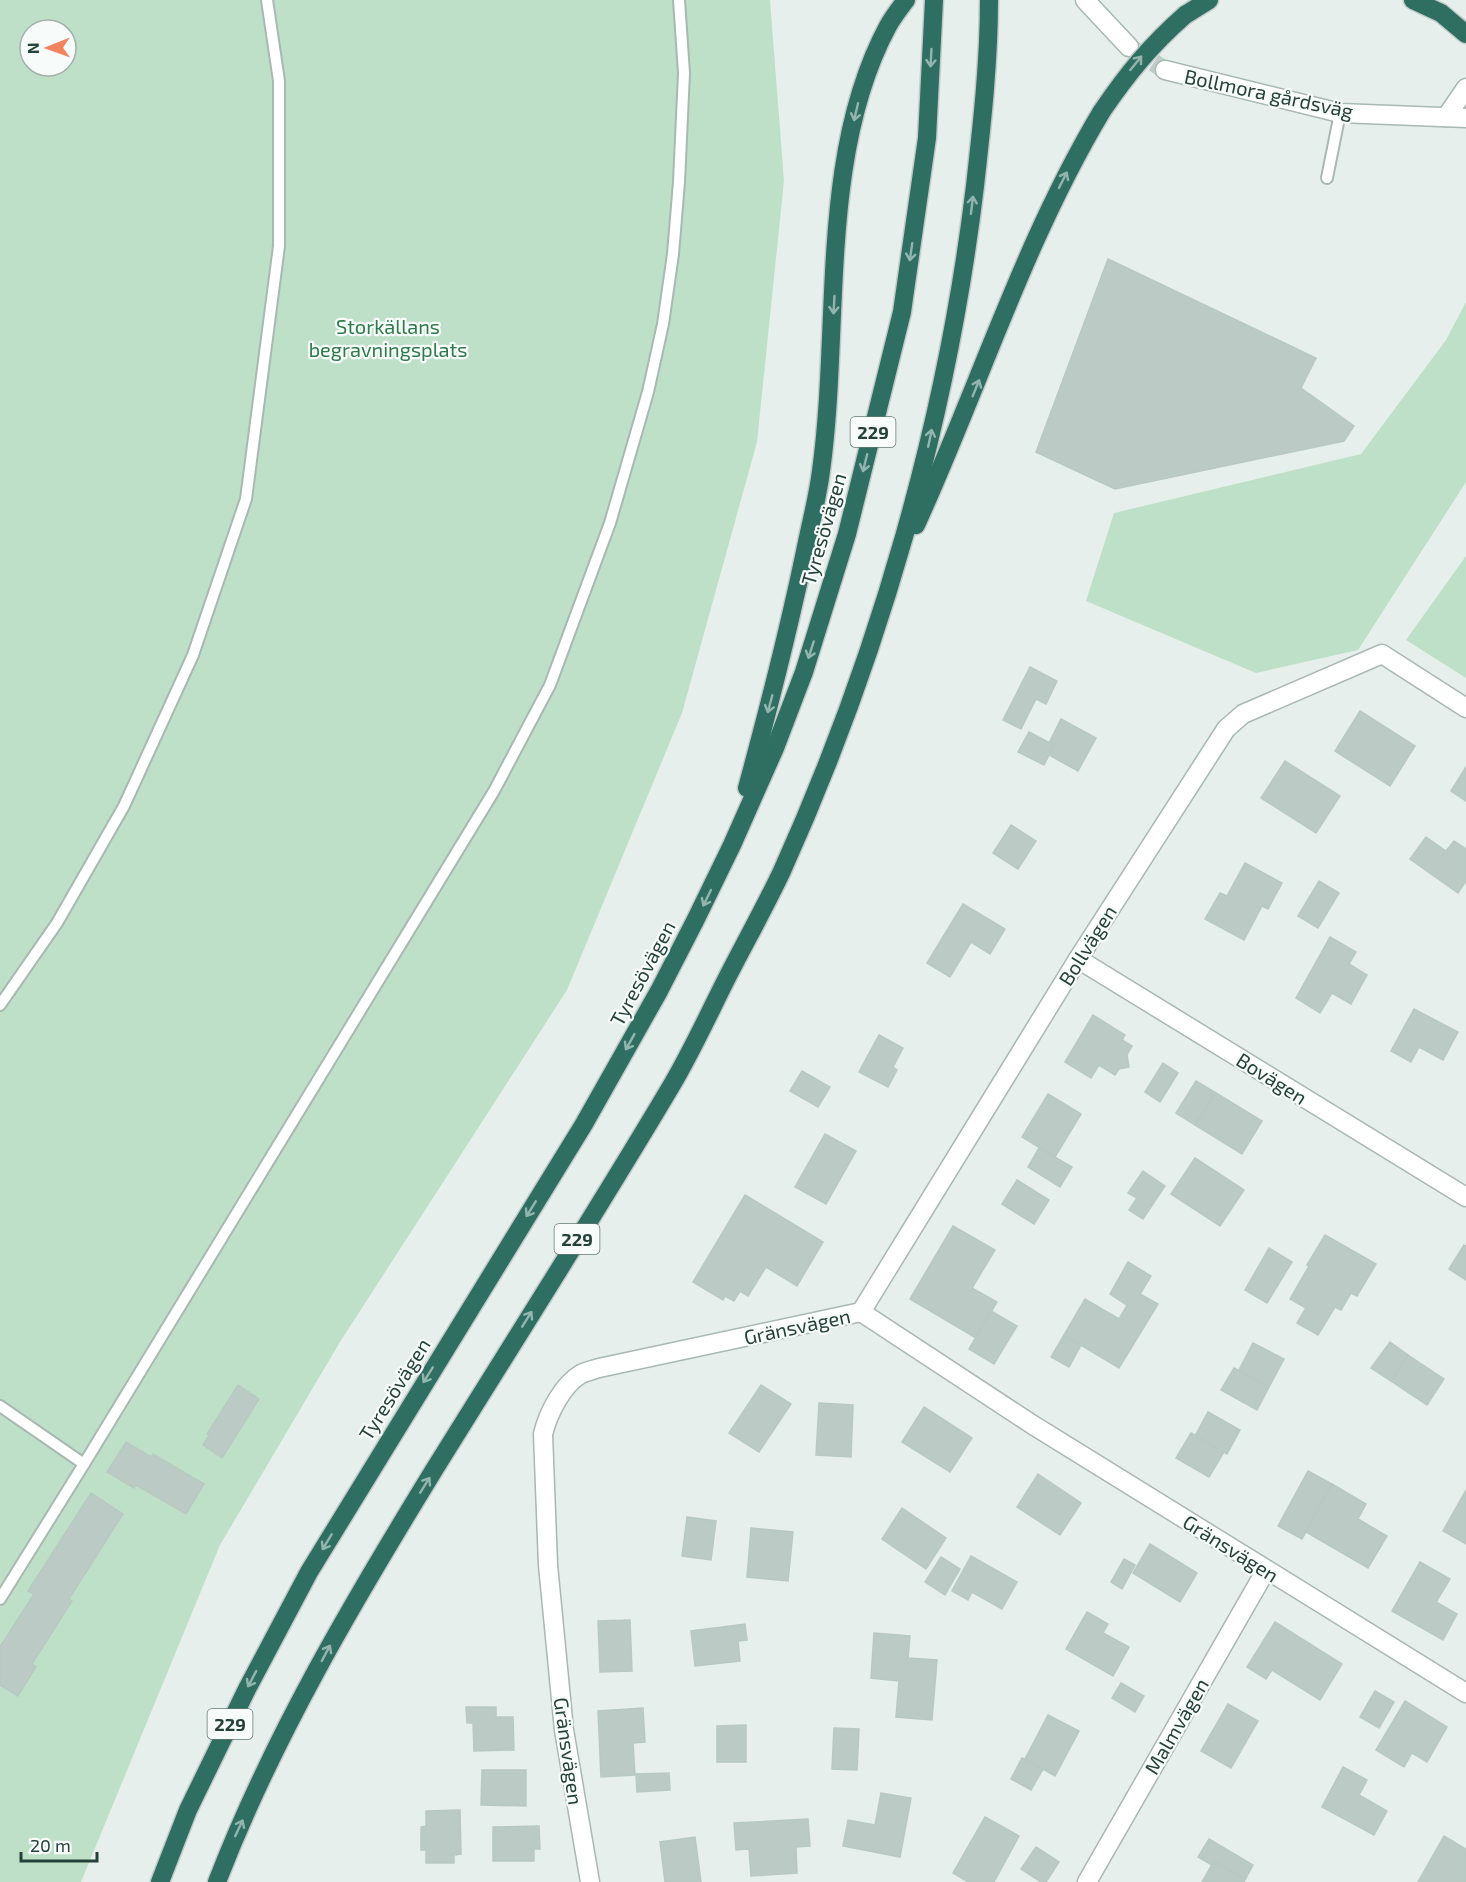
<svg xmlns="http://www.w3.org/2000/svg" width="1466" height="1882" viewBox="0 0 1466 1882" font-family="'Exo 2',sans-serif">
  <rect width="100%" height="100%" fill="#e6efeb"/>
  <g fill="#bfe0c8" fill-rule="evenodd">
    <path d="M 0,0 L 770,0 L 784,181 L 757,442 L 682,713 L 567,990 L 340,1342 L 220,1545 L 81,1882 L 0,1882 ZM 30,30 L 66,30 L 66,66 L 30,66 Z"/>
    <path d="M 1466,302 L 1466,482 L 1358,650 L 1256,673 L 1086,601 L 1114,513 L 1361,454 L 1446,340 Z"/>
    <path d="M 1466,556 L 1466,678 L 1406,640 Z"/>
  </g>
  <g fill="#bbcac4" stroke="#b8c9c2" stroke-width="1.5">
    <path d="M 1108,259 L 1316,358 L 1301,388 L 1354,426 L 1344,441 L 1115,489 L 1036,452 Z"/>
    <path d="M 1030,667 L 1057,681 L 1046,704 L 1036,699 L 1021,729 L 1003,720 Z"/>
    <path d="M 1360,711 L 1415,746 L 1390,786 L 1335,751 Z"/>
    <path d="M 1061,719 L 1096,738 L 1078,771 L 1049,755 L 1054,745 L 1049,743 Z"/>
    <path d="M 1029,732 L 1054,745 L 1044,765 L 1018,752 Z"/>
    <path d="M 1285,761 L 1340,796 L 1316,833 L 1261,798 Z"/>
    <path d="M 1466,767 L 1466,801 L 1451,791 Z"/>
    <path d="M 1011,825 L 1036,841 L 1018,869 L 993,853 Z"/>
    <path d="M 1426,837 L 1446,851 L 1454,841 L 1466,849 L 1466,881 L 1458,893 L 1410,859 Z"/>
    <path d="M 1245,863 L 1282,883 L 1268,909 L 1262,906 L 1244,940 L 1205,919 L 1220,893 L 1227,896 Z"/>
    <path d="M 1319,881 L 1339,893 L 1318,928 L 1298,916 Z"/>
    <path d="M 963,904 L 1005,929 L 990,954 L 971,942 L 950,977 L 927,963 Z"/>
    <path d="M 1330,937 L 1356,952 L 1349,964 L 1367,975 L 1351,1004 L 1332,993 L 1320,1013 L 1296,998 Z"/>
    <path d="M 1414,1009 L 1458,1032 L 1443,1060 L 1419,1047 L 1411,1062 L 1391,1051 Z"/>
    <path d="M 1093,1015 L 1125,1035 L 1122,1040 L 1132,1046 L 1127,1055 L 1129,1067 L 1119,1069 L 1115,1075 L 1099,1065 L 1091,1078 L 1065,1062 Z"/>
    <path d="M 879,1035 L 903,1048 L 893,1067 L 897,1070 L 888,1087 L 859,1072 Z"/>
    <path d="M 1163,1063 L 1178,1073 L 1160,1102 L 1145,1092 Z"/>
    <path d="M 802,1071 L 830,1087 L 818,1107 L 790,1091 Z"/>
    <path d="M 1196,1081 L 1216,1093 L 1195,1125 L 1176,1113 Z"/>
    <path d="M 1216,1093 L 1262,1121 L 1242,1154 L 1195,1125 Z"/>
    <path d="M 1048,1094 L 1081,1114 L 1055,1157 L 1022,1137 Z"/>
    <path d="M 825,1134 L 856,1151 L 826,1204 L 795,1187 Z"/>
    <path d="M 1039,1148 L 1072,1167 L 1060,1187 L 1028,1167 Z"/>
    <path d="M 1195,1158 L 1244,1190 L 1220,1226 L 1171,1194 Z"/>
    <path d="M 1143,1171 L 1165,1186 L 1143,1219 L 1129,1210 L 1137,1198 L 1128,1193 Z"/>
    <path d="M 1017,1180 L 1049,1200 L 1034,1224 L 1002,1204 Z"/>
    <path d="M 745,1195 L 823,1242 L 797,1286 L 766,1267 L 748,1296 L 740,1291 L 734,1301 L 725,1296 L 723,1300 L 693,1282 Z"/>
    <path d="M 953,1226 L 995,1250 L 972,1288 L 997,1302 L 976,1338 L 910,1299 Z"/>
    <path d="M 1325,1235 L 1376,1264 L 1357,1296 L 1351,1293 L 1341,1310 L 1335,1307 L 1318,1335 L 1297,1323 L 1306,1308 L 1290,1299 L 1309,1266 L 1307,1265 Z"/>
    <path d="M 1464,1245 L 1466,1246 L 1466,1280 L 1449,1269 Z"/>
    <path d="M 1269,1248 L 1292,1262 L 1267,1303 L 1245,1290 Z"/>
    <path d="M 1128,1262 L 1151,1276 L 1140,1294 L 1158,1304 L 1119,1368 L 1064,1335 L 1085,1299 L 1119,1319 L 1127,1305 L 1110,1294 Z"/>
    <path d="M 991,1311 L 1017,1326 L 994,1364 L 969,1349 Z"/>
    <path d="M 1064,1335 L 1081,1345 L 1069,1367 L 1051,1357 Z"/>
    <path d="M 1390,1342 L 1408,1355 L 1391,1381 L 1371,1368 Z"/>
    <path d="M 1253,1343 L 1284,1359 L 1269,1387 L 1239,1370 Z"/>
    <path d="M 1408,1355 L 1444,1379 L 1427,1405 L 1391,1381 Z"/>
    <path d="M 1234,1368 L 1269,1387 L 1257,1410 L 1221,1390 Z"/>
    <path d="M 238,1385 L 259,1399 L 222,1458 L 203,1445 L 209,1435 L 207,1434 Z"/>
    <path d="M 761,1385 L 791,1404 L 759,1452 L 729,1433 Z"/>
    <path d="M 819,1403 L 853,1405 L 851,1457 L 816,1455 Z"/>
    <path d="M 924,1407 L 972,1438 L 950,1472 L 902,1442 Z"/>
    <path d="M 1208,1412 L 1240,1430 L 1227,1454 L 1195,1436 Z"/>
    <path d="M 1191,1433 L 1224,1452 L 1209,1477 L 1176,1458 Z"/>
    <path d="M 126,1442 L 151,1457 L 153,1454 L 204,1484 L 186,1514 L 136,1485 L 134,1488 L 107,1472 Z"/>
    <path d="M 1308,1471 L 1332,1484 L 1302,1539 L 1278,1526 Z"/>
    <path d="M 1038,1474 L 1081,1503 L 1060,1535 L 1017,1507 Z"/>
    <path d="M 1332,1484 L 1366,1504 L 1358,1519 L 1387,1536 L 1368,1568 L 1306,1532 Z"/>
    <path d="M 1466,1490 L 1466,1544 L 1443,1531 Z"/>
    <path d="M 91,1493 L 123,1514 L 69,1599 L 72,1601 L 32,1664 L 36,1667 L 18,1696 L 0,1685 L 0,1647 L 34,1594 L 28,1591 Z"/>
    <path d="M 902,1508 L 946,1538 L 926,1569 L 882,1539 Z"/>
    <path d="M 687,1517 L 716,1521 L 711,1560 L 682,1556 Z"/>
    <path d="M 751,1528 L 793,1532 L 788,1581 L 747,1577 Z"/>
    <path d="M 1150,1544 L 1197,1573 L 1180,1602 L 1133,1573 Z"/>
    <path d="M 971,1556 L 1017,1582 L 1002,1609 L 972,1592 L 968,1600 L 952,1591 Z"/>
    <path d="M 941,1557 L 960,1569 L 945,1595 L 925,1582 Z"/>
    <path d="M 1124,1559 L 1135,1565 L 1122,1589 L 1111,1582 Z"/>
    <path d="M 1420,1562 L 1450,1579 L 1436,1602 L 1457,1614 L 1443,1640 L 1392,1611 Z"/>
    <path d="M 1087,1612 L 1108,1624 L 1103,1633 L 1129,1647 L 1113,1676 L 1066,1649 Z"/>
    <path d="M 630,1620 L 632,1671 L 600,1672 L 598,1621 Z"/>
    <path d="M 1275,1622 L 1342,1664 L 1320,1700 L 1272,1670 L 1266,1679 L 1247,1667 Z"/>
    <path d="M 745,1624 L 747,1640 L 738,1641 L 740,1661 L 695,1666 L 691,1631 Z"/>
    <path d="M 874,1633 L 910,1636 L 908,1658 L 937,1660 L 932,1720 L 896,1717 L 899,1681 L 871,1678 Z"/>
    <path d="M 1121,1683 L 1144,1696 L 1135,1712 L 1112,1698 Z"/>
    <path d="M 1375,1691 L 1394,1702 L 1379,1728 L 1360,1717 Z"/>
    <path d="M 1405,1701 L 1447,1727 L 1427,1762 L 1412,1753 L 1404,1767 L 1376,1750 Z"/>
    <path d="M 1228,1704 L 1258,1721 L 1231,1768 L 1201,1751 Z"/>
    <path d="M 466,1707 L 496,1707 L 496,1717 L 513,1717 L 514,1750 L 474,1751 L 473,1723 L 467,1723 Z"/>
    <path d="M 643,1708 L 645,1742 L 633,1743 L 635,1775 L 601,1777 L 598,1711 Z"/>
    <path d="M 1048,1715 L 1079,1731 L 1055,1776 L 1025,1759 Z"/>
    <path d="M 746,1725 L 746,1762 L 717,1762 L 717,1726 Z"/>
    <path d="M 834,1728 L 859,1729 L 857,1770 L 832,1769 Z"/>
    <path d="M 1022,1758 L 1043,1769 L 1031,1790 L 1011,1779 Z"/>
    <path d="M 1343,1767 L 1367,1780 L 1359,1795 L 1387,1811 L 1374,1835 L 1322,1807 Z"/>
    <path d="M 482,1770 L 526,1770 L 526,1806 L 481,1805 Z"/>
    <path d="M 669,1773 L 670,1790 L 637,1792 L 636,1774 Z"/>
    <path d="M 881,1793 L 911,1798 L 900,1857 L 843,1846 L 848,1820 L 875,1825 Z"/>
    <path d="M 460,1810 L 461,1854 L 454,1855 L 454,1863 L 426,1863 L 426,1850 L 421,1850 L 421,1827 L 426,1826 L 426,1811 Z"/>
    <path d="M 985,1817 L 1019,1836 L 994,1882 L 968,1882 L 953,1873 Z"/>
    <path d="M 808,1819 L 810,1846 L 796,1847 L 797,1873 L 751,1876 L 749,1849 L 736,1850 L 734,1823 Z"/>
    <path d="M 539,1826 L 540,1849 L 534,1849 L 534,1861 L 493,1861 L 493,1827 Z"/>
    <path d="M 1444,1836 L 1466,1849 L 1466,1882 L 1418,1882 Z"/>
    <path d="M 695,1837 L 701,1882 L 665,1882 L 660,1842 Z"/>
    <path d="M 1209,1839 L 1253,1865 L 1245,1880 L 1214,1861 L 1212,1865 L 1198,1857 Z"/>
    <path d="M 1036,1847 L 1059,1862 L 1046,1882 L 1041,1882 L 1021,1869 Z"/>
    <path d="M 1214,1861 L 1245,1880 L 1244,1882 L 1202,1882 Z"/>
  </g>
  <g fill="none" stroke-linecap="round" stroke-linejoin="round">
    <path stroke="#bfccc8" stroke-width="18" stroke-dasharray="18 9" stroke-linecap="butt" d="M 1131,48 L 1165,70"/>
    <g stroke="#a8b8b2" stroke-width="14">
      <g id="lane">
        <path d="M 1327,178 L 1340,113"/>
        <path d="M 0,1005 L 57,923 L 124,806 L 193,655 L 246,499 L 279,246 L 279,81 L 267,0"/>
        <path d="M 0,1406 L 84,1464"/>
        <path d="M 0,1599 L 84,1464 L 494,791 L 550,685 L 610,523 L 648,392 L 663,324 L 673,254 L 679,182 L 684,73 L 679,0"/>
      </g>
    </g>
    <g stroke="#a8b8b2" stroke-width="21">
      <g id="street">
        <path d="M 1085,0 L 1129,47"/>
        <path d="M 1165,70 L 1340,113 L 1466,118"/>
        <path d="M 1446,117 L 1466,88"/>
        <path d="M 1078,959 L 1466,1197"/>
        <path d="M 861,1312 L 1078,959 L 1226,729 L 1243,714 L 1382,654 L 1466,708"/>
        <path d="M 590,1882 L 564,1730 L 548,1565 L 543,1434 C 548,1414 562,1385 581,1374 C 587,1371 593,1370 599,1368 L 861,1312 L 1033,1425 L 1466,1693"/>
        <path d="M 1087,1882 L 1266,1570"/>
      </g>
    </g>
    <g stroke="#c2cac8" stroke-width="21">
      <g id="highway">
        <path d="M 1413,0 L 1441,13 L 1466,34"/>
        <path d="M 1185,15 L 1209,0"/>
        <path d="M 916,525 C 979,387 1024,241 1102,111"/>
        <path d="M 747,788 C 769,707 790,625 807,542 C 812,518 818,495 821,471 C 841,328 818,156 888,26 C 893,17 900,8 906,0"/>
        <path d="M 160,1882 L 188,1810 L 247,1689 L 309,1572 L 584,1124 L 659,991 L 696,919 L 732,845 L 775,748 L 804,672 L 847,534 L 902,312 L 927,138 L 934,0"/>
        <path d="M 217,1882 C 273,1737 353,1602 434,1470 C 514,1341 596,1213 673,1083 C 694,1047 711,1009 730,972 C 747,939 766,905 782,871 C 879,656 947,420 975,186 C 982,124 989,62 989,0"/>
      </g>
    </g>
    <use href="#lane" stroke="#fff" stroke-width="10"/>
    <use href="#street" stroke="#fff" stroke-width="18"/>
    <use href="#highway" stroke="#2f6f62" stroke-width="18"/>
    <g stroke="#c2cac8" stroke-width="21" stroke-linecap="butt">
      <path id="highway-bridge" d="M 1102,111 C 1128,73 1150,46 1185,15"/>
    </g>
    <use href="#highway-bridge" stroke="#2f6f62" stroke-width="18"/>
  </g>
  <defs><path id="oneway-shaft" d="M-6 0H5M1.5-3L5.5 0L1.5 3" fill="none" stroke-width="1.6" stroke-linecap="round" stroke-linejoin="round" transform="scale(1.5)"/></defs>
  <g stroke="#93b5ae">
    <use href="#oneway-shaft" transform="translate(931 58) rotate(93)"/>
    <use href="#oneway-shaft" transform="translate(1136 63) rotate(-51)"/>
    <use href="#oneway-shaft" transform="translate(856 112) rotate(103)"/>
    <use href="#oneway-shaft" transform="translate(1063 180) rotate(-63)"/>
    <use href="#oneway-shaft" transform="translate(972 205) rotate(-83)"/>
    <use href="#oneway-shaft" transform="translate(911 252) rotate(98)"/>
    <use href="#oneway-shaft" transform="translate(834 305) rotate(93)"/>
    <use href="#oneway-shaft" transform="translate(976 388) rotate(-68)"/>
    <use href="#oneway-shaft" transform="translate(930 438) rotate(-78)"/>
    <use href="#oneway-shaft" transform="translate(865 463) rotate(104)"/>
    <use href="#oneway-shaft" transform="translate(811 650) rotate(108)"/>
    <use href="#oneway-shaft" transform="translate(770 704) rotate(105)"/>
    <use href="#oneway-shaft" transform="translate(707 898) rotate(116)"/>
    <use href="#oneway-shaft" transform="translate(630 1042) rotate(119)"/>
    <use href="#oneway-shaft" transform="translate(531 1209) rotate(122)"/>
    <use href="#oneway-shaft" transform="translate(527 1319) rotate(-58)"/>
    <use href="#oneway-shaft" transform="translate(428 1375) rotate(122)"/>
    <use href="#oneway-shaft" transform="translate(425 1485) rotate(-58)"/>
    <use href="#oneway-shaft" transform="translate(327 1542) rotate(121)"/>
    <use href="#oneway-shaft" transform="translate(326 1653) rotate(-62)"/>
    <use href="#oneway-shaft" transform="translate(252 1679) rotate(118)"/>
    <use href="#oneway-shaft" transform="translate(239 1828) rotate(-65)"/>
  </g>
  <g text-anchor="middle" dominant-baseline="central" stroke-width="4.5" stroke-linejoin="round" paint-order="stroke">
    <g fill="#f7fbf9" stroke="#637a73" stroke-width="1.5">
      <rect x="850.5" y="417" width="45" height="30" rx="4.5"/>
      <rect x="554.5" y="1224" width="45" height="30" rx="4.5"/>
      <rect x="207.5" y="1709" width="45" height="30" rx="4.5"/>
    </g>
    <g font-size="18" font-weight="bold" fill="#24423a">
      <text x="873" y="432">229</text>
      <text x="577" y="1239">229</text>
      <text x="230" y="1724">229</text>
    </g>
    <g font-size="20" fill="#24423a" stroke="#f7fbf9">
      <text transform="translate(1269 93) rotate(12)">Bollmora gårdsväg</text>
      <text transform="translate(823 529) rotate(-74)">Tyresövägen</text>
      <text transform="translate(1087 945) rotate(-58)">Bollvägen</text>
      <text transform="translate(642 973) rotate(-62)">Tyresövägen</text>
      <text transform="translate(1272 1078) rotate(32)">Bovägen</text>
      <text transform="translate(797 1326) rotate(-12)">Gränsvägen</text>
      <text transform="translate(394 1389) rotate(-58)">Tyresövägen</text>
      <text transform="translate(1231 1548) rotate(32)">Gränsvägen</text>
      <text transform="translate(1176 1726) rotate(-60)">Malmvägen</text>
      <text transform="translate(569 1751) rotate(82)">Gränsvägen</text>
    </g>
    <g font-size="20" fill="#2d7a4b" stroke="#f7fbf9">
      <text x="388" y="326">Storkällans<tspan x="388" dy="23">begravningsplats</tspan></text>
    </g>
  </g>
  <g transform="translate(48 48) rotate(269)"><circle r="28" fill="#f7fbf9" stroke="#a3b1ad" stroke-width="1.5"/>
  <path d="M0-4.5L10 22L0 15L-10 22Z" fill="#f4845f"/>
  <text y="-9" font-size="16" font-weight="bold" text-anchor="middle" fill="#24423a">N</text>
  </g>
  <path d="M21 1852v9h76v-9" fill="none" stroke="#24423a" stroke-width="3"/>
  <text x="30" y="1852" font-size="18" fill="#24423a" stroke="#f7fbf9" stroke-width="4.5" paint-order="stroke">20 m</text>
</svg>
